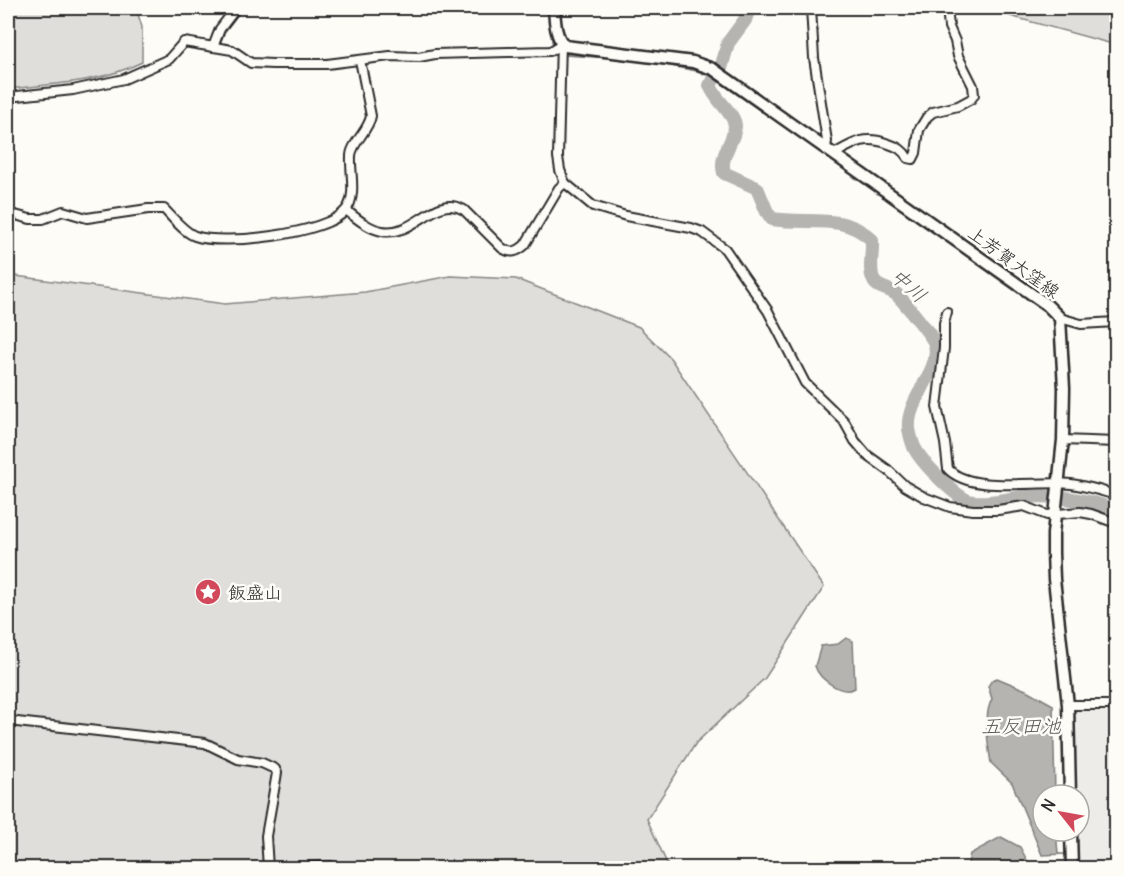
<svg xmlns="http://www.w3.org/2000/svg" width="1124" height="876" viewBox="0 0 1124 876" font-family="Delius,'Klee One',sans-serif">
  <rect width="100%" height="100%" fill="#fdfcf7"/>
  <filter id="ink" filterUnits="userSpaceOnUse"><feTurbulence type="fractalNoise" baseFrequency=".0167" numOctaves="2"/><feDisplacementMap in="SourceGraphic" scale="12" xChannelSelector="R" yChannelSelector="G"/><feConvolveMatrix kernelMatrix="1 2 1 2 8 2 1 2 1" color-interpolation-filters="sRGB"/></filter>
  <g filter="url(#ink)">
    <path fill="#edece8" d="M 1076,709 L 1116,709 L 1116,868 L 1075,868 L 1075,831 L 1079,831 L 1079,795 L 1074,795 L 1073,712 Z"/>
    <g fill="#dfdeda" stroke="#858482" stroke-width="1.5">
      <path d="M 8,8 L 136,8 L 142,27 L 142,62 C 100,83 53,84 8,89 Z"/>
      <path d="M 998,8 L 1116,8 L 1116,45 L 999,13 Z"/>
      <path d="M 8,275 L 225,304 L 365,292 L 450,276 L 516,279 L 639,327 L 671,359 L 824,587 L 765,678 L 696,743 L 647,819 L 669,868 L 8,868 Z"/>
    </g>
    <g fill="#b5b4b1" stroke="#7e7d7b" stroke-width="1.5">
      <path d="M 846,638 L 853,641 L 855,688 C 842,696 819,679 815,666 L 821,646 L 838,644 Z"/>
      <path d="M 997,678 L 1026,690 L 1053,705 L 1055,795 L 1043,795 L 1043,831 L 1056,831 L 1058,854 L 1065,854 L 1042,855 L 1012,783 L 991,763 C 988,745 983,715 992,699 L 988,686 L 992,680 Z"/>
      <path d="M 1001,837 L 1020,847 L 1031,868 L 967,868 L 970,854 Z"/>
    </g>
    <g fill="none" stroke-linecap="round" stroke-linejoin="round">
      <g stroke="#7e7d7b" stroke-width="2">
        <path d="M 550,25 L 553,46"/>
        <path d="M 232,47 L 236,48 L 250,58"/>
        <path d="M 550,54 L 616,58"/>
        <path d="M 415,61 L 445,57"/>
        <path d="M 651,62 L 698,71 L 714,78"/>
        <path d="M 252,66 L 253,68 L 272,68"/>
        <path d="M 278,68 L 317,68"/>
        <path d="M 117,77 L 150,63"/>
      </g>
      <path stroke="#b5b4b1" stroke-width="14" d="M 749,8 L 745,20 L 728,43 L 722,65 L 710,85 C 715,101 736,114 735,127 C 733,144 719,155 724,173 L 757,188 L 767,212 L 772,219 C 807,225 844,212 872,240 C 873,253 868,270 874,281 C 877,288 890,289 896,294 C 903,300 933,337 935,344 C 942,371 906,399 909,429 C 910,434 912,442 914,447 C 920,460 958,501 973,502 C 990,504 1010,498 1027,497 C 1055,494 1090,501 1116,510"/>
      <g stroke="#2b2b2b" stroke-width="12">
        <g id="street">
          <path d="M 811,8 L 814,58 L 827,141 L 826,148"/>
          <path d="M 561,42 L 558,157 L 560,170 L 565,183 L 593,206 L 626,216 L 691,228 L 702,232 L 725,249 L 768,311 L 805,383 L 844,421 L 855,441 L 867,455 L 888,470 L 905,486 L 924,497 L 950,507 L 973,510 L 998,510 L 1024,506 L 1047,515 L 1080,512 L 1091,514 L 1116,523"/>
          <path d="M 213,47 L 220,29 L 236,8"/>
          <path d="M 8,97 L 73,90 L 124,79 L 169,59 L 184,42 L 232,50 L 251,63 L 273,64 L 327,64 L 390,56 L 419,57 L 435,54 L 550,51 L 556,48 L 561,42"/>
          <path d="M 834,154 C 855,142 865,135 889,144 C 898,147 903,150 908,158 L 913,159 L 916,153 L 919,130 L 927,117 L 933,112 L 958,106 L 971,99 L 974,95 L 973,86 L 958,56 L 955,41 L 949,27 L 947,8"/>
          <path d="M 346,210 C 356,218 369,229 382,231 C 416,237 434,193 464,210 L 502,248 C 511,254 517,252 525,245 L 559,188 L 565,183"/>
          <path d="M 8,213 L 30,219 L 43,219 L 63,211 L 87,218 L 148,209 L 164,209 C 173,218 184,232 195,236 C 223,246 327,234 346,210 C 357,196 350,173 351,156 C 351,144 369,130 371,116 L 360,60"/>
          <path d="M 947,312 L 944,323 L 944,348 L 937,407 L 945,443 L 948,469 C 972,494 1038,480 1071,484 C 1086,486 1102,491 1116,495"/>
          <path d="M 1060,318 L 1081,324 L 1116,322"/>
          <path d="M 1063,440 L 1116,442"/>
          <path d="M 1068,705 L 1116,705"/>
          <path d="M 8,721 L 205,743 L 238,759 L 262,763 L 275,769 L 277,773 L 266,836 L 268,868"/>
          <path d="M 284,868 L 331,866 L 340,868"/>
        </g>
      </g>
      <g stroke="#2b2b2b" stroke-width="15">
        <g id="secondary">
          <path d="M 554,8 C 555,21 555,37 565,46 L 693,62 L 713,69 L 1047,305 L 1060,318 L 1064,388 L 1063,440 L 1053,534 L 1053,553 L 1054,579 L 1068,705 L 1070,795"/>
          <path d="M 1071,831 L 1072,868"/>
        </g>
      </g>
      <use href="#street" stroke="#fdfcf7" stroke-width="8"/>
      <use href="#secondary" stroke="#fdfcf7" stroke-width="10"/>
    </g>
  </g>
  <defs>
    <g id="sight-disc" transform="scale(1.35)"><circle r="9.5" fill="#d1495b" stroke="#fdfcf7"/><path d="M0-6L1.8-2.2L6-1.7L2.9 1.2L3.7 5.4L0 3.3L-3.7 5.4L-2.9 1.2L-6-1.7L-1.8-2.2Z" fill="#fff"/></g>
  </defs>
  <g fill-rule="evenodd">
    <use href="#sight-disc" x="208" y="592"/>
  </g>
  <g text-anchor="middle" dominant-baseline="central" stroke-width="5" stroke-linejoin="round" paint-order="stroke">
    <g font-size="18" fill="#2b2b2b" stroke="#fdfcf7">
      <text transform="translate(1014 262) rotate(36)">上芳賀大窪線</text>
    </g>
    <g font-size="18" fill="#2b2b2b" stroke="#fdfcf7" text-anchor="start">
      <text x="228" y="592">飯盛山</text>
    </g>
    <g font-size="20" font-style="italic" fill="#5b5b5a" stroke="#fdfcf7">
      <text transform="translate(909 285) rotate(41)">中川</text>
      <text x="1021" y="725">五反田池</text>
    </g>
  </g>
  <rect width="1124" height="876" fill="none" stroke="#fdfcf7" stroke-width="30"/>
  <rect x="15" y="15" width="1094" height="846" fill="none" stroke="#2b2b2b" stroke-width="2" filter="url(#ink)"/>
  <g transform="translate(1061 813) rotate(301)"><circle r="28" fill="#fdfcf7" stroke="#a9a8a5" stroke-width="1.5"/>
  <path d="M0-4.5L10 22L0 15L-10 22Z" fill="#d1495b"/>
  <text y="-9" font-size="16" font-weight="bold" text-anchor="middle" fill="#2b2b2b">N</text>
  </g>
</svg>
